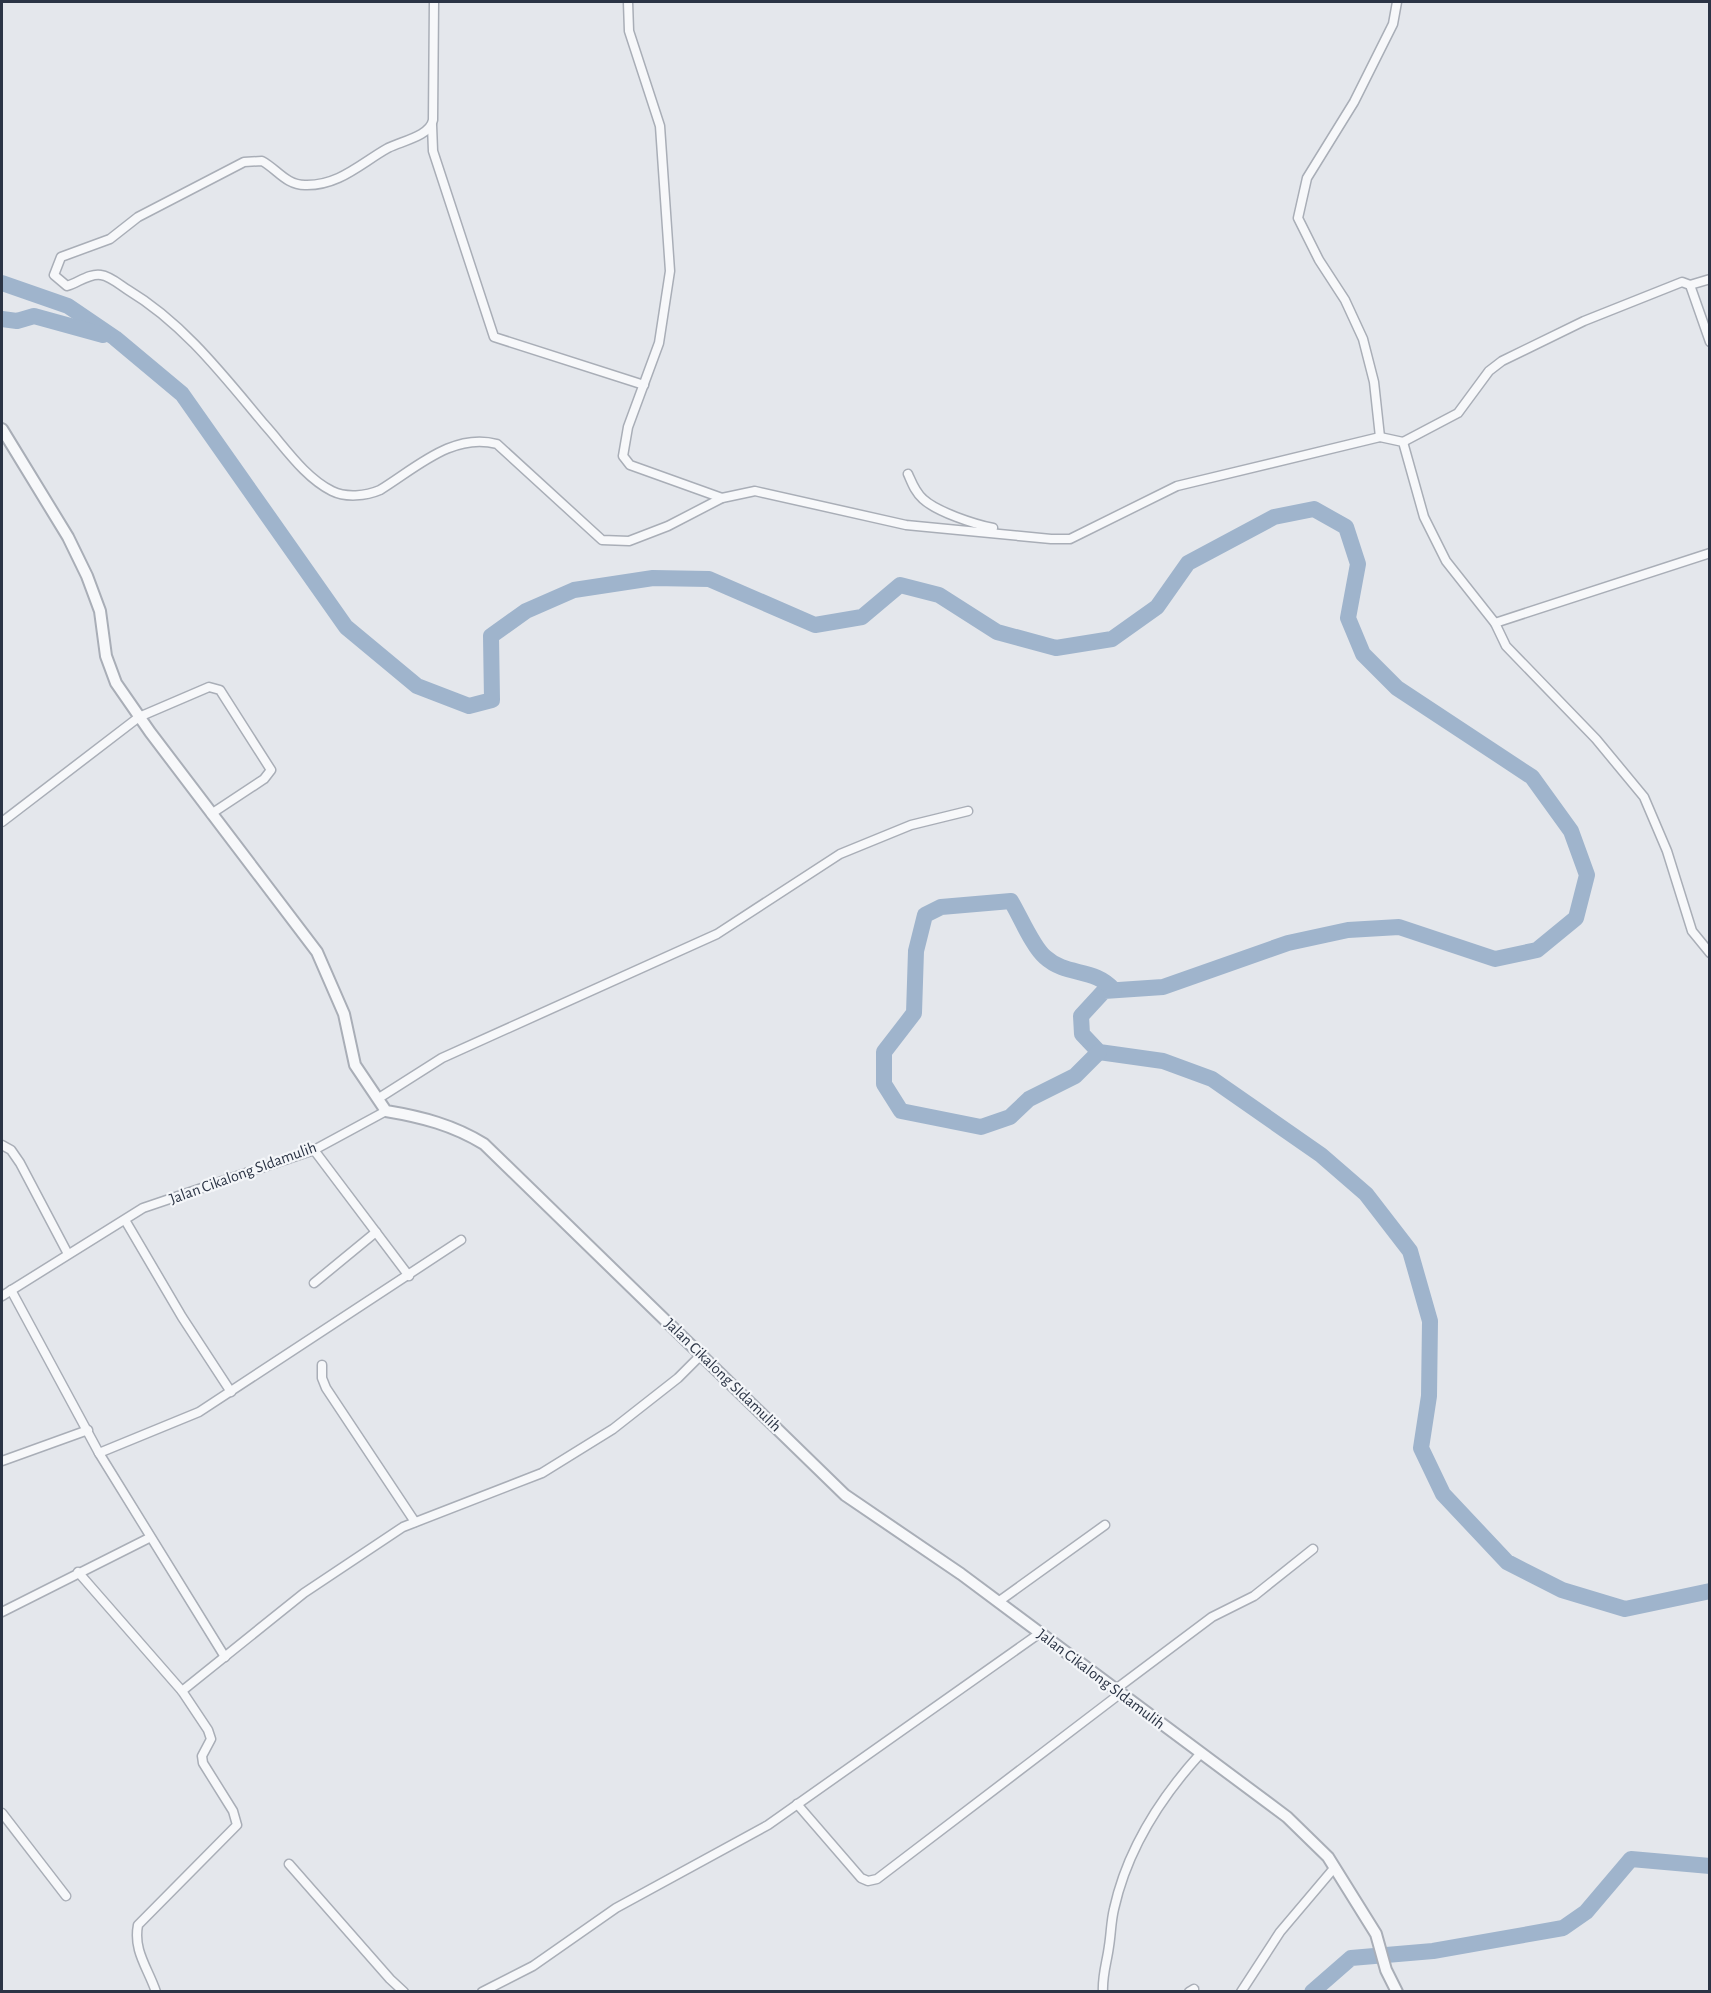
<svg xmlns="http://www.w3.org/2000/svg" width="1711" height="1993" viewBox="0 0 1711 1993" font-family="'Alegreya Sans',sans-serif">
  <rect width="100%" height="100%" fill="#e4e7ec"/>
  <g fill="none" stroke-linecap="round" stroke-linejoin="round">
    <g stroke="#9fb4cc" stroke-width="16">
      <path d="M 2,283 L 68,306 L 115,338 L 182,394 L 346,627 L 417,686 L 469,706 L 492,700 L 491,636 L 526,611 L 574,590 L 653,578 L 709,579 L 815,625 L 862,617 L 900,585 L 939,595 L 997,632 L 1056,648 L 1112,639 L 1157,607 L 1188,563 L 1274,517 L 1314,509 L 1346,527 L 1358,564 L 1348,618 L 1363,654 L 1397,688 L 1532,777 L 1571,831 L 1587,875 L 1576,918 L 1537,950 L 1495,959 L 1399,927 L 1348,930 L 1288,943 L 1163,987 L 1104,991 L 1081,1016 L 1082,1034 L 1099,1052 L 1163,1061 L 1212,1079 L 1321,1155 L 1366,1194 L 1410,1251 L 1430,1321 L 1429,1396 L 1421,1448 L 1443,1494 L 1507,1562 L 1562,1590 L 1625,1609 L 1710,1591"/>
      <path d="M 2,319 L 17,321 L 34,316 L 103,335"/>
      <path d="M 1099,1052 L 1075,1076 L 1029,1099 L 1010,1117 L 981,1127 L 901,1111 L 884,1084 L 884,1052 L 914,1013 L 916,951 L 925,915 L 941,907 L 1011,901 C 1020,916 1033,947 1045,957 C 1067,977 1094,967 1114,990"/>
      <path d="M 1312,1992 L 1351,1958 L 1433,1951 L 1563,1928 L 1586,1912 L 1631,1859 L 1710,1866"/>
    </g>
    <g stroke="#a9aeb7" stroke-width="11">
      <g id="minor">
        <path d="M 434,2 L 433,120 C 430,136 402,141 388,148 C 361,163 339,186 305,185 C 286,185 277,169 262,161 L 244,162 L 138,217 L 110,239 L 61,257 L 54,275 L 67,286 C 78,283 89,273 101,275 C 110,276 120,285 128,290 C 183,323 223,375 264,424 C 284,446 304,477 332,491 C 346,498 366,496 380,490 C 416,468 453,432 497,444 L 602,540 L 629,541 L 668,526 L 722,498 L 755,491 L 906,525 L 1051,539 L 1070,539 L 1177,486 L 1380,437 L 1403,442 L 1424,517 L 1446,561 L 1495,623 L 1506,646 L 1596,739 L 1644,797 L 1667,851 L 1692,931 L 1710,953"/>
        <path d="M 628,2 L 629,31 L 660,126 L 670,271 L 659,343 L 628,427 L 623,456 L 630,465 L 722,498"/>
        <path d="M 432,125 L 433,151 L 494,337 L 644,385"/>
        <path d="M 1690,285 L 1710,342"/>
        <path d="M 1380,437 L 1374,382 L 1363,339 L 1345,300 L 1319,260 L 1298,218 L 1307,178 L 1354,102 L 1393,24 L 1397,2"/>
        <path d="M 1403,442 L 1458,413 L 1489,371 L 1502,361 L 1584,321 L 1682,282 L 1690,285 L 1710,279"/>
        <path d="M 908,474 C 912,483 915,492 923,499 C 937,512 974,524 993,528"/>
        <path d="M 1495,623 L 1710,553"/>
        <path d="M 2,822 L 139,717 L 209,687 L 220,690 L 271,770 L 264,779 L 211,814"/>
        <path d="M 379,1098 L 442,1058 L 717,934 L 840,854 L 911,825 L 968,811"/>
        <path d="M 2,1145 L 11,1150 L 20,1163 L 68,1254"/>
        <path d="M 314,1150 L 409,1276"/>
        <path d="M 125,1220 L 182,1317 L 231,1392"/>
        <path d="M 314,1283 L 376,1232"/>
        <path d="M 11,1290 L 99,1453 L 225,1657"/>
        <path d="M 2,1296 L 143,1208 L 314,1150 L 386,1111"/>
        <path d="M 322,1365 L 322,1378 L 326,1388 L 415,1522"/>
        <path d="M 99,1453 L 199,1412 L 461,1240"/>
        <path d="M 2,1461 L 88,1430"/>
        <path d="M 78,1572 L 182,1691"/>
        <path d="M 998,1602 L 1105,1525"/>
        <path d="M 2,1612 L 149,1538"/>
        <path d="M 1116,1689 L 1212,1617 L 1254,1596 L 1313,1549"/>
        <path d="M 797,1804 L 861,1878 L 868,1881 L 877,1879 L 1121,1693"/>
        <path d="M 2,1813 L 66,1896"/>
        <path d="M 289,1864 L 390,1979 L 404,1992"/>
        <path d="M 156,1992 C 148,1968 133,1951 138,1925 L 237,1825 L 233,1811 L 203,1763 L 202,1756 L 211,1739 L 208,1730 L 182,1691 L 304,1593 L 403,1527 L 542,1473 L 613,1429 L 678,1378 L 702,1354"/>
        <path d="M 482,1992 L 533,1966 L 616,1908 L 768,1825 L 1040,1633"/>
        <path d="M 1103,1992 C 1102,1975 1107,1962 1109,1946 C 1111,1934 1111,1921 1114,1909 C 1127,1850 1161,1797 1201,1753"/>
        <path d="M 1189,1992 L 1194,1989"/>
        <path d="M 1241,1992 L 1280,1932 L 1335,1867"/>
      </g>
    </g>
    <g stroke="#a9aeb7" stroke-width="14">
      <path id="tertiary" d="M 2,429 L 68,537 L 87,576 L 100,611 L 106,656 L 116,683 L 150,732 L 317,952 L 344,1014 L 355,1065 L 386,1111 C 422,1117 453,1125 484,1144 L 845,1495 L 961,1574 L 1287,1817 L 1328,1857 L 1376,1934 L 1386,1970 L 1397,1992"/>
    </g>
    <use href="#minor" stroke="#f7f8fa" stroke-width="8"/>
    <use href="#tertiary" stroke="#f7f8fa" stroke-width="10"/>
  </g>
  <g text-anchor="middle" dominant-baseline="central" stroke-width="4.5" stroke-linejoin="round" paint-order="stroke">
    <g font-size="16" fill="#2b3445" stroke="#f4f6f9">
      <text transform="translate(243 1173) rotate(-20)">Jalan Cikalong SIdamulih</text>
      <text transform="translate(723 1375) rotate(44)">Jalan Cikalong SIdamulih</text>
      <text transform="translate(1101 1679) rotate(37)">Jalan Cikalong SIdamulih</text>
    </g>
  </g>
  <rect width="1711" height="1993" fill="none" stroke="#2b3445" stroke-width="6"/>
</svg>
